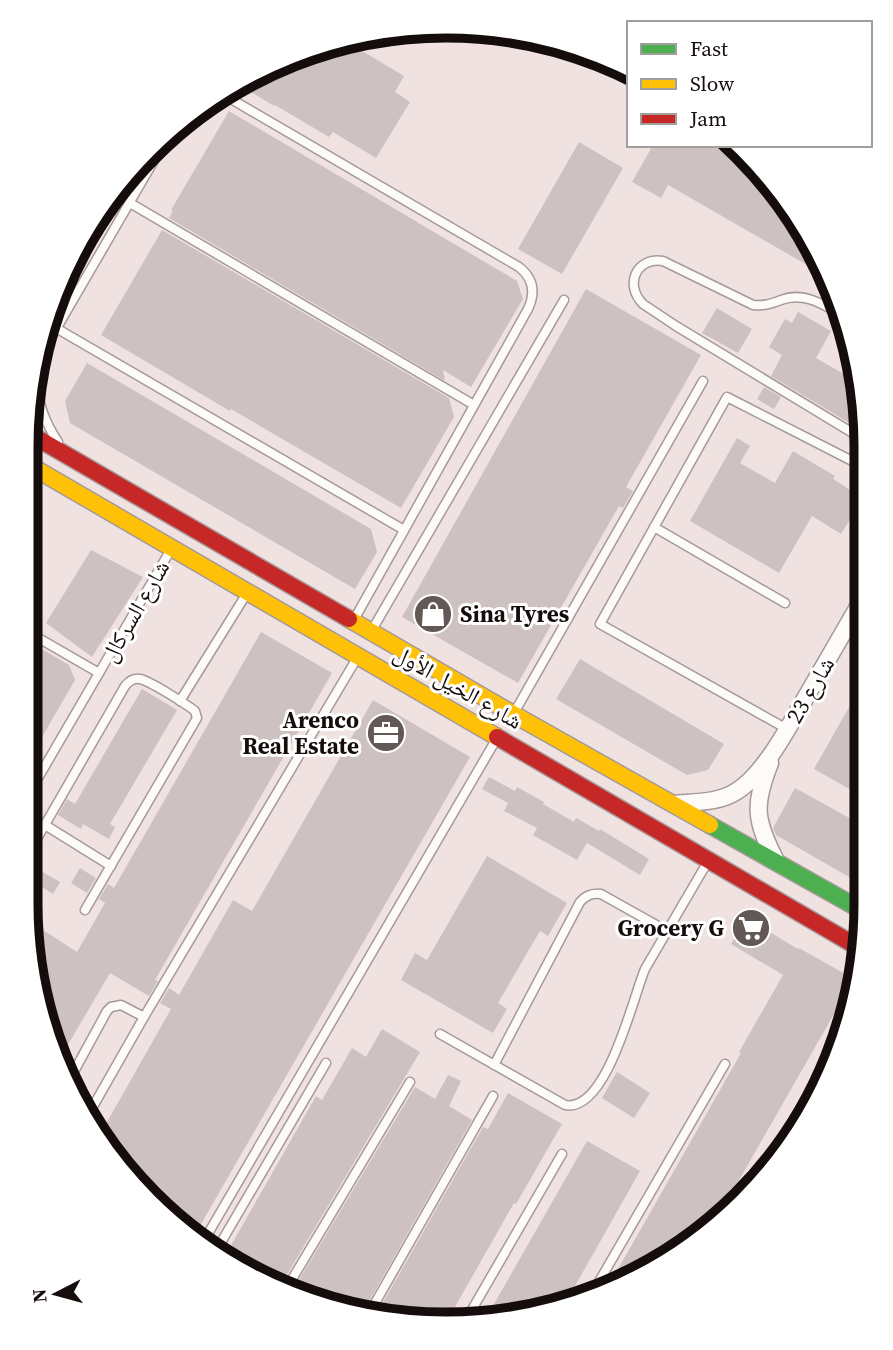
<svg xmlns="http://www.w3.org/2000/svg" width="893" height="1350" viewBox="0 0 893 1350" font-family="'Source Serif 4','Noto Naskh Arabic',serif">
  <rect width="100%" height="100%" fill="#f0e2e0"/>
  <g fill="#cdc2c1">
    <path d="M 352,45 L 404,76 L 395,92 L 410,102 L 376,158 L 333,132 L 329,137 L 275,105 L 274,106 L 243,87 L 247,80 L 261,69 Z"/>
    <path d="M 229,111 L 517,281 L 523,299 L 471,387 L 443,370 L 445,381 L 169,218 L 173,211 L 171,210 Z"/>
    <path d="M 579,142 L 623,168 L 562,274 L 518,249 Z"/>
    <path d="M 653,145 L 735,145 L 824,261 L 828,277 L 668,185 L 661,198 L 632,182 Z"/>
    <path d="M 162,230 L 449,398 L 454,417 L 401,508 L 231,409 L 230,411 L 101,335 Z"/>
    <path d="M 586,289 L 701,355 L 626,487 L 633,491 L 623,508 L 619,506 L 518,683 L 402,617 Z"/>
    <path d="M 717,308 L 752,329 L 738,353 L 702,333 Z"/>
    <path d="M 798,312 L 831,331 L 816,358 L 856,381 L 866,419 L 866,433 L 771,376 L 782,355 L 769,347 L 785,319 L 792,323 Z"/>
    <path d="M 87,363 L 371,529 L 377,552 L 355,589 L 70,423 L 65,401 Z"/>
    <path d="M 764,387 L 781,397 L 774,409 L 757,399 Z"/>
    <path d="M 737,438 L 750,446 L 740,463 L 775,483 L 793,451 L 835,476 L 833,479 L 863,498 L 841,534 L 812,516 L 779,573 L 690,521 Z"/>
    <path d="M 91,550 L 143,577 L 92,657 L 46,623 Z"/>
    <path d="M 261,632 L 332,673 L 155,980 L 158,981 L 149,996 L 110,973 L 59,1060 L 48,1038 L 29,921 L 77,952 L 105,903 L 99,899 L 108,884 L 114,888 Z"/>
    <path d="M 28,641 L 69,665 L 75,680 L 38,744 L 27,746 Z"/>
    <path d="M 580,659 L 724,744 L 708,770 L 687,775 L 556,699 Z"/>
    <path d="M 865,679 L 864,772 L 853,791 L 814,769 Z"/>
    <path d="M 142,689 L 177,710 L 110,824 L 115,827 L 109,839 L 83,824 L 81,829 L 58,815 L 67,799 L 75,804 Z"/>
    <path d="M 373,700 L 470,757 L 193,1238 L 98,1138 L 171,1009 L 160,1003 L 169,988 L 179,995 L 233,900 L 252,911 Z"/>
    <path d="M 489,777 L 515,791 L 517,787 L 544,802 L 543,804 L 574,822 L 576,818 L 599,831 L 600,829 L 649,859 L 640,875 L 587,843 L 577,860 L 533,835 L 537,828 L 504,811 L 508,803 L 482,789 Z"/>
    <path d="M 795,788 L 864,826 L 863,885 L 776,835 L 773,828 Z"/>
    <path d="M 487,856 L 567,903 L 548,936 L 540,931 L 498,1003 L 507,1009 L 493,1033 L 401,980 L 415,953 L 427,960 Z"/>
    <path d="M 34,867 L 60,882 L 53,894 L 27,878 Z"/>
    <path d="M 80,868 L 96,878 L 87,893 L 71,883 Z"/>
    <path d="M 746,918 L 798,949 L 799,948 L 854,979 L 718,1217 L 656,1268 L 609,1285 L 741,1053 L 739,1052 L 783,975 L 731,944 Z"/>
    <path d="M 382,1029 L 420,1052 L 279,1288 L 225,1256 L 316,1096 L 322,1100 L 352,1048 L 366,1057 Z"/>
    <path d="M 617,1072 L 650,1093 L 634,1118 L 602,1098 Z"/>
    <path d="M 448,1075 L 461,1081 L 449,1106 L 472,1120 L 364,1310 L 291,1293 L 415,1087 L 435,1099 Z"/>
    <path d="M 508,1093 L 562,1124 L 516,1204 L 514,1203 L 447,1321 L 419,1323 L 377,1313 L 483,1127 L 488,1129 Z"/>
    <path d="M 587,1141 L 640,1171 L 566,1302 L 529,1316 L 486,1318 Z"/>
  </g>
  <g fill="none" stroke-linecap="round" stroke-linejoin="round">
    <g stroke="#a59a99" stroke-width="11">
      <g id="lane">
        <path d="M 226,96 L 519,267 C 533,278 536,292 528,309 L 355,618"/>
        <path d="M 130,203 L 474,405"/>
        <path d="M 837,312 C 819,302 801,292 781,300 C 771,304 764,306 753,305 L 663,261 C 636,257 624,285 643,304 L 676,326 L 866,441"/>
        <path d="M 56,328 L 404,530"/>
        <path d="M 58,442 C 44,421 34,395 39,369 C 41,360 45,351 48,343 L 163,145"/>
        <path d="M 654,527 L 785,603"/>
        <path d="M 372,630 L 564,300"/>
        <path d="M 28,632 L 99,673"/>
        <path d="M 180,701 L 247,593"/>
        <path d="M 514,713 L 703,381"/>
        <path d="M 787,729 L 600,624 L 727,397 L 866,468"/>
        <path d="M 27,766 L 40,774"/>
        <path d="M 27,797 L 170,551"/>
        <path d="M 45,825 L 111,866"/>
        <path d="M 27,856 L 125,686 C 129,681 133,678 140,679 C 150,681 186,704 195,711 L 197,718 L 85,910"/>
        <path d="M 440,1034 L 565,1105 C 607,1113 633,997 645,969 L 707,863"/>
        <path d="M 494,1065 L 580,902 C 586,895 592,893 601,894 L 667,931"/>
        <path d="M 71,1077 L 107,1011 L 111,1007 L 121,1005 L 144,1017"/>
        <path d="M 87,1117 L 144,1017 L 357,658"/>
        <path d="M 761,1181 L 834,1053"/>
        <path d="M 202,1244 L 497,738"/>
        <path d="M 216,1251 L 326,1063"/>
        <path d="M 285,1291 L 410,1082"/>
        <path d="M 593,1292 L 725,1064"/>
        <path d="M 370,1312 L 493,1096"/>
        <path d="M 466,1320 L 562,1154"/>
      </g>
    </g>
    <g stroke="#a59a99" stroke-width="19">
      <g id="street">
        <path d="M 770,763 C 753,806 755,820 776,861"/>
        <path d="M 674,804 C 695,802 719,803 737,791 C 765,773 789,726 806,697 C 826,663 845,629 865,595"/>
      </g>
    </g>
    <g stroke="#a59a99" stroke-width="19">
      <path id="fast" d="M 710,825 L 863,911"/>
    </g>
    <g stroke="#a59a99" stroke-width="19">
      <g id="slow">
        <path d="M 29,465 L 497,737"/>
        <path d="M 349,619 L 513,714 L 710,825"/>
      </g>
    </g>
    <g stroke="#a59a99" stroke-width="19">
      <g id="jam">
        <path d="M 30,434 L 349,619"/>
        <path d="M 497,737 L 863,950"/>
      </g>
    </g>
    <use href="#lane" stroke="#fdfbfa" stroke-width="8"/>
    <use href="#street" stroke="#fdfbfa" stroke-width="16"/>
    <use href="#fast" stroke="#4caf50" stroke-width="16"/>
    <use href="#slow" stroke="#ffc107" stroke-width="16"/>
    <use href="#jam" stroke="#c62828" stroke-width="16"/>
  </g>
  <defs>
    <g id="shop-disc" transform="scale(2.0125)"><circle r="9.5" fill="#625856" stroke="#fff"/><path d="M-5-2.5h2.3a2.7 3.5 0 0 1 5.4 0H5L5.5 6h-11ZM-1.5-2.5h3a1.5 2.3 0 0 0-3 0Z" fill="#fff"/></g>
    <g id="office-disc" transform="scale(2.0125)"><circle r="9.5" fill="#625856" stroke="#fff"/><path d="M-6-3h4V-5.5h4V-3h4V5H-6ZM-1-4.5V-3h2v-1.5ZM-6 0V1H6V0Z" fill="#fff"/></g>
    <g id="supermarket-disc" transform="scale(2.0125)"><circle r="9.5" fill="#625856" stroke="#fff"/><path d="M-6-5.5h2.5l.6 2H6L4.5 2H-2.5L-4.4-4H-6ZM-1.5 3.2a1.3 1.3 0 1 0 .1 0ZM3 3.2a1.3 1.3 0 1 0 .1 0Z" fill="#fff"/></g>
  </defs>
  <g fill-rule="evenodd">
    <use href="#shop-disc" x="433" y="614"/>
    <use href="#office-disc" x="386" y="733"/>
    <use href="#supermarket-disc" x="751" y="928"/>
  </g>
  <g text-anchor="middle" dominant-baseline="central" stroke-width="6" stroke-linejoin="round" paint-order="stroke">
    <g font-size="23" fill="#150d0c" stroke="#fff">
      <text transform="translate(135 611) rotate(-60)">شارع السركال</text>
      <text transform="translate(458 687) rotate(30)">شارع الخيل الأول</text>
      <text transform="translate(810 690) rotate(-60)">شارع 23</text>
    </g>
    <g font-size="23" font-weight="bold" fill="#150d0c" stroke="#fff" text-anchor="end">
      <text x="460" y="614" text-anchor="start">Sina Tyres</text>
      <text x="359" y="720">Arenco<tspan x="359" dy="26">Real Estate</tspan></text>
      <text x="724" y="928">Grocery G</text>
    </g>
  </g>
  <path d="M0 0H893V1350H0ZM446 38H446A408 408 0 0 1 854 446V904A408 408 0 0 1 446 1312H446A408 408 0 0 1 38 904V446A408 408 0 0 1 446 38Z" fill="#fff" fill-rule="evenodd"/>
  <path fill="none" stroke="#150d0c" stroke-width="9" d="M446 38H446A408 408 0 0 1 854 446V904A408 408 0 0 1 446 1312H446A408 408 0 0 1 38 904V446A408 408 0 0 1 446 38Z"/>
  <rect x="627" y="21" width="245" height="126" fill="#ffffff" stroke="#a19e9e" stroke-width="2"/>
  <rect x="641" y="44" width="35" height="10" fill="#4caf50" stroke="#a19e9e" stroke-width="2"/>
  <text x="690" y="56" font-size="21" fill="#150d0c">Fast</text>
  <rect x="641" y="79" width="35" height="10" fill="#ffc107" stroke="#a19e9e" stroke-width="2"/>
  <text x="690" y="91" font-size="21" fill="#150d0c">Slow</text>
  <rect x="641" y="114" width="35" height="10" fill="#c62828" stroke="#a19e9e" stroke-width="2"/>
  <text x="690" y="126" font-size="21" fill="#150d0c">Jam</text>
  <g transform="translate(56 1294) rotate(264)" stroke="#ffffff" stroke-width="5" paint-order="stroke">
  <path d="M0-5L12 26L0 18L-12 26Z" fill="#150d0c"/>
  <text y="-10" font-size="19" font-weight="bold" text-anchor="middle" fill="#150d0c">N</text>
  </g>
</svg>
